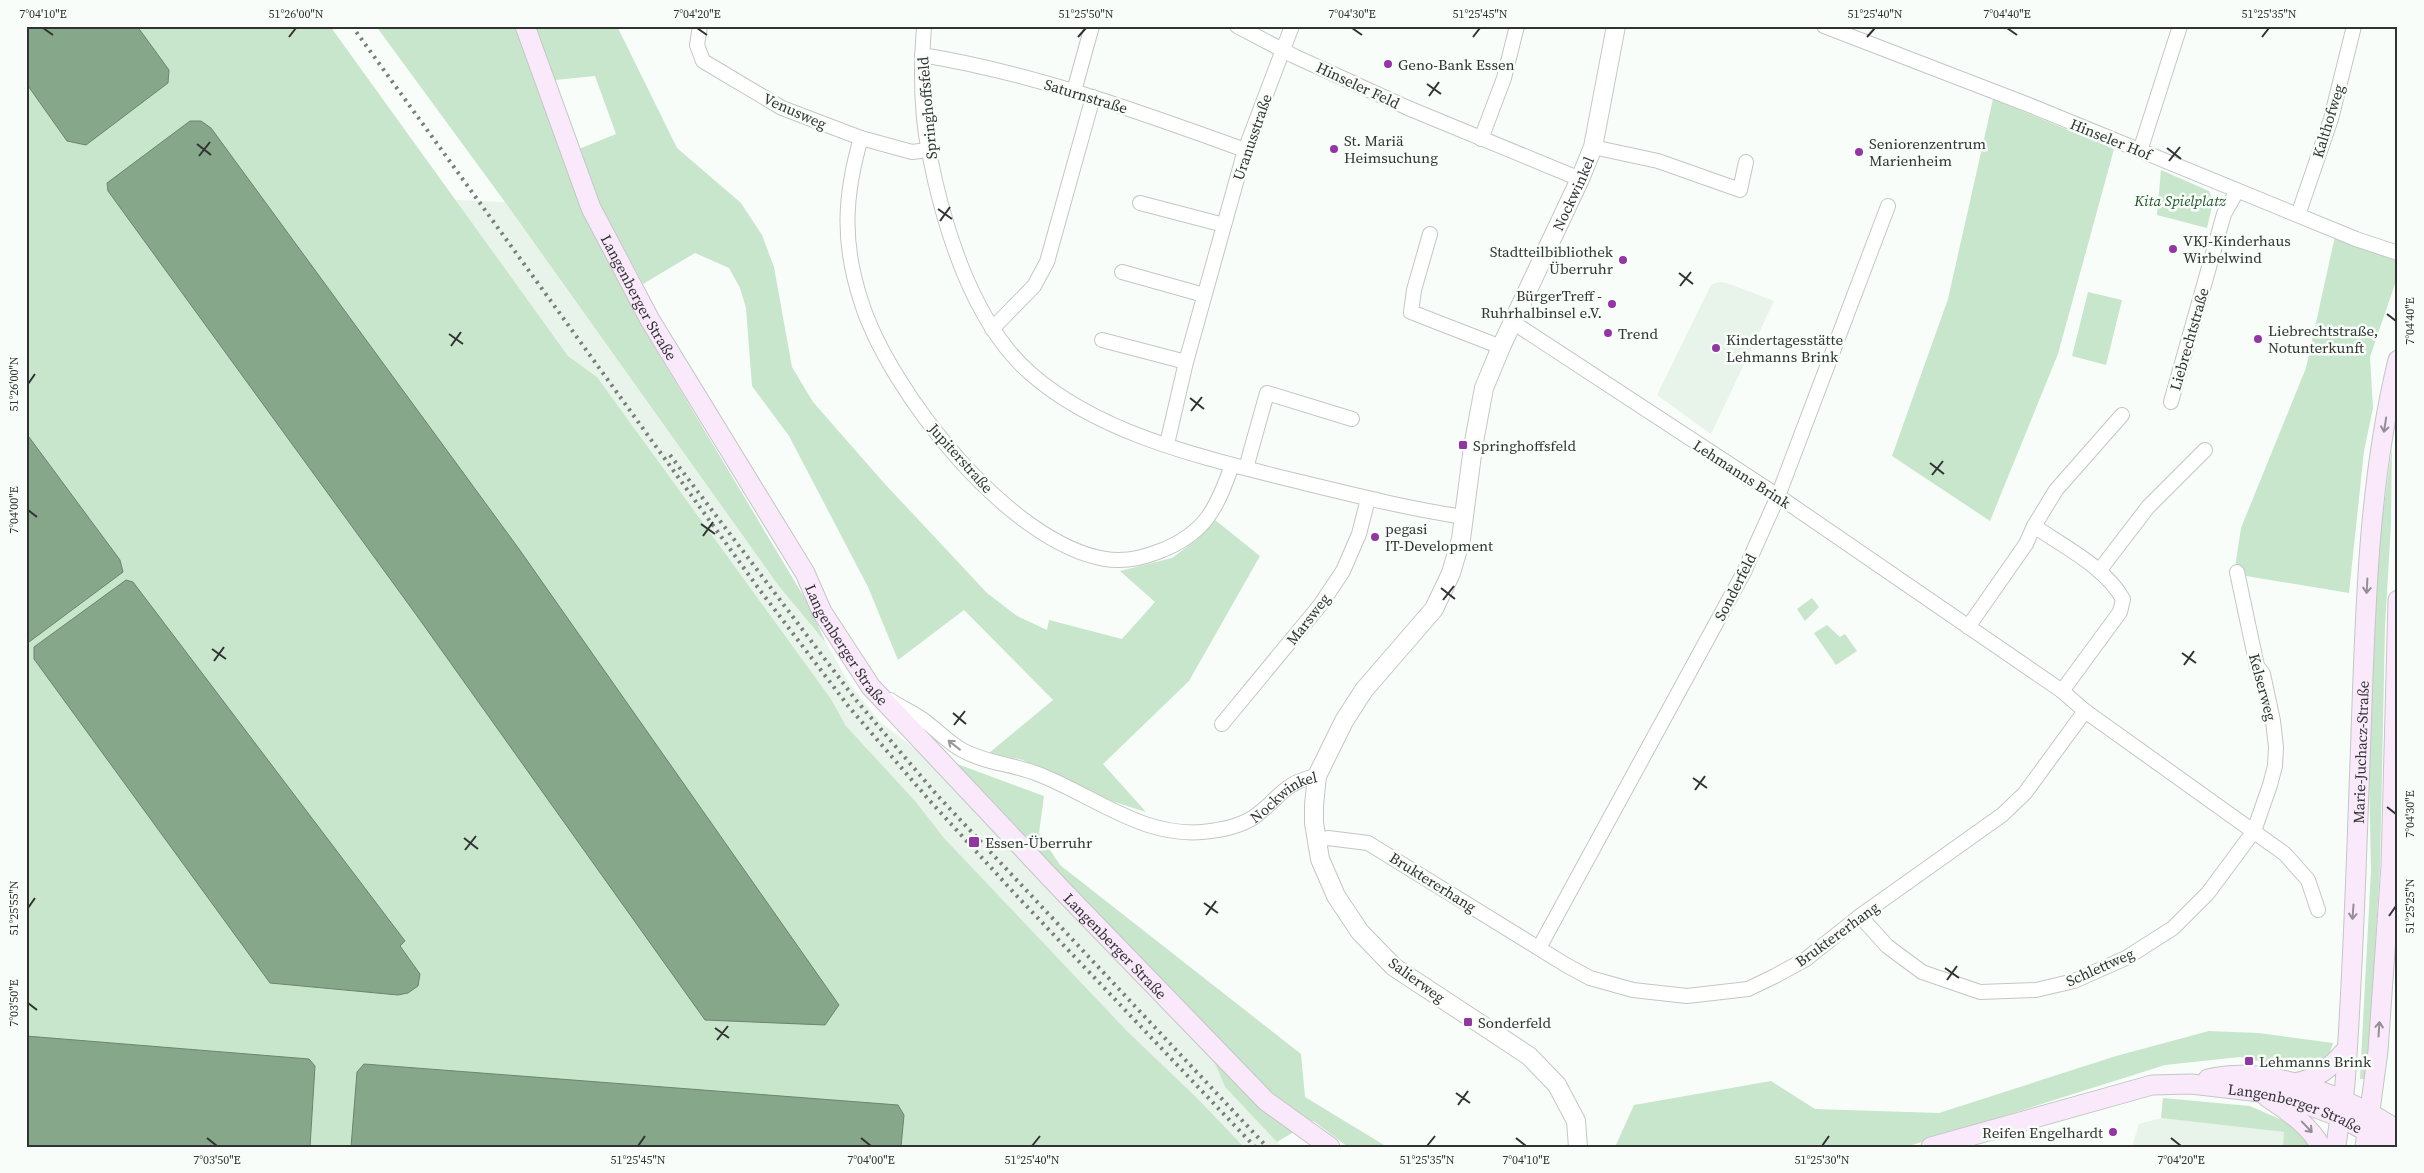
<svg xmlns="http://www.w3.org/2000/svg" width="2424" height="1173" viewBox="0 0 2424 1173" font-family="'Source Serif 4',serif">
  <rect width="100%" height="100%" fill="#f8fdf9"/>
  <g fill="#e8f3e9">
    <path d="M 455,200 L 505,202 L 778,585 L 826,643 L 849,683 L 880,722 L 944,771 L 1209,1049 L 1225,1087 L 1282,1147 L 1244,1147 L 1198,1099 L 1127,1031 L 944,838 L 916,802 L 846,726 L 831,699 L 597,377 L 568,356 Z"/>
    <path d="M 1718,282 L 1727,283 L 1774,301 L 1711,434 L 1657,395 L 1711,285 Z"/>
    <path d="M 2161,1118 L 2285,1132 L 2283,1147 L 2132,1147 L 2139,1124 Z"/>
  </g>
  <g fill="#c8e6cb">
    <path d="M 26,26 L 330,26 L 568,356 L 597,377 L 831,699 L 846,726 L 916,802 L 944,838 L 1127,1031 L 1198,1099 L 1244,1147 L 26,1147 Z"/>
    <path d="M 376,26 L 523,26 L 589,209 L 635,314 L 807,602 L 826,643 L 778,585 L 505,202 Z"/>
    <path d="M 527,26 L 617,26 L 677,148 L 741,203 L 762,235 L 774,267 L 792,367 L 813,402 L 884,483 L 987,593 L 1017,616 L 1047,630 L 1049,620 L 1122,639 L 1155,602 L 1120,571 L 1172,558 L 1195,541 L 1215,520 L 1260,556 L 1189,681 L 1103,764 L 1146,812 L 1093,795 L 1023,760 L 989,753 L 1053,700 L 964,610 L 898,660 L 868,587 L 789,436 L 752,386 L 746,308 L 740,288 L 729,268 L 695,253 L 643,284 L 596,196 L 579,149 L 616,134 L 595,76 L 546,81 Z"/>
    <path d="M 1993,99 L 2114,149 L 2058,354 L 1990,521 L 1892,456 L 1948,299 Z"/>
    <path d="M 2161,170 L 2209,191 L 2213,202 L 2207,228 L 2157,215 Z"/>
    <path d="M 2335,236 L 2398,259 L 2398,275 L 2370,357 L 2373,408 L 2364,451 L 2349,593 L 2234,574 L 2241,528 L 2306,368 Z"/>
    <path d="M 2088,292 L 2122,300 L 2106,365 L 2072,356 Z"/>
    <path d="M 2392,447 L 2391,524 L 2385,627 L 2380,867 L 2367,1079 L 2360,1079 L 2371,870 L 2369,771 L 2374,628 L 2380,535 Z"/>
    <path d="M 1812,598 L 1819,607 L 1805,621 L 1797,609 Z"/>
    <path d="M 1827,625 L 1840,637 L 1845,634 L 1857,651 L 1836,665 L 1814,633 Z"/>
    <path d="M 952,762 L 1044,796 L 1039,833 L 1060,865 L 1301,1054 L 1305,1097 L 1384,1145 L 1391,1147 L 1348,1147 L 1315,1122 L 1288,1113 L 1248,1078 Z"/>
    <path d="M 2209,1031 L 2259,1033 L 2333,1043 L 2329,1055 L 2306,1068 L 2282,1066 L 2240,1057 L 2165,1065 L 1906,1147 L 1615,1147 L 1634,1105 L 1771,1081 L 1815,1109 L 1939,1113 L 2116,1056 Z"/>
    <path d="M 1209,1049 L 1297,1130 L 1277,1142 L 1225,1087 Z"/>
    <path d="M 2163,1098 L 2250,1106 L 2291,1124 L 2312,1147 L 2283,1147 L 2284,1132 L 2161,1118 Z"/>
  </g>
  <g fill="#86a78a" stroke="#6c8470">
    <path d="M 26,26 L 137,26 L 169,70 L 168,83 L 86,145 L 67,141 L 26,83 Z"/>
    <path d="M 190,121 L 201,121 L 211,128 L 519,549 L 839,1005 L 825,1025 L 705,1020 L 420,620 L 108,191 L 107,183 Z"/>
    <path d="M 26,433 L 120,560 L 123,572 L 29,642 L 26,641 Z"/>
    <path d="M 126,580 L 133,582 L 405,941 L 400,946 L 420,974 L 418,986 L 408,993 L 398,995 L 270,983 L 34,659 L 34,647 Z"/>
    <path d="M 26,1036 L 309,1059 L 315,1066 L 310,1147 L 26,1147 Z"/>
    <path d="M 364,1064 L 898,1105 L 904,1115 L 901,1147 L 351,1147 L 357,1072 Z"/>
  </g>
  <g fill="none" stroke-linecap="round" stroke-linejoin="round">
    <g stroke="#c3c7c4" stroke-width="16">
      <g id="minor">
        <path d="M 700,26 L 697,45 L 703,61 L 782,108 L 861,138 L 912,152 L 928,150"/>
        <path d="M 924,26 C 921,65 921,113 929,152 C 943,225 972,322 1030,373 C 1099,434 1201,457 1288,479 C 1346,493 1404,508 1464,517"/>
        <path d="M 1237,26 L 1294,56 L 1408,108 L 1580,179"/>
        <path d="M 1824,26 L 2029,105 L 2356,239 L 2398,253"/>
        <path d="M 922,55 C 1033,73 1140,112 1245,150"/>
        <path d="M 1074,91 L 1092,26"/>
        <path d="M 861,138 C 844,196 842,243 861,301 C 889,391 1009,543 1105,559 C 1124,562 1143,558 1160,551 C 1205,534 1217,508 1232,465"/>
        <path d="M 1481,139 L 1504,78 L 1517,26"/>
        <path d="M 1593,147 L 1658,161 L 1740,190 L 1746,162"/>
        <path d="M 2140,151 L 2180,26"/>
        <path d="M 1140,203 L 1224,225"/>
        <path d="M 2298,215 L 2331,119 L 2354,26"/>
        <path d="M 1430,234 L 1414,290 L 1411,312 L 1501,347"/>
        <path d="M 1122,272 L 1204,295"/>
        <path d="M 1514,323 L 1778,496 L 2062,691 L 2085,711 L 2285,854 L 2308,880 L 2318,910"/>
        <path d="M 992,329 L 1034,286 L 1047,262 L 1093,97"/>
        <path d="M 1102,340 L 1186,362"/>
        <path d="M 2171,402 L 2224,214 L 2237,191"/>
        <path d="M 1167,444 L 1186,362 L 1245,150 L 1292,26"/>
        <path d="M 1246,468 L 1267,393 L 1352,419"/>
        <path d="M 2034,526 C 2064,547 2104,566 2123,599 L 2120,612 L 2062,691"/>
        <path d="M 2099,571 L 2148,507 L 2205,450"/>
        <path d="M 1968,627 L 2026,544 L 2034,526 L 2056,490 L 2122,415"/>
        <path id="s1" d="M 890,700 C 901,708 915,713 926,722 C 938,731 949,743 962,750 C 985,763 1013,764 1038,774 C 1095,796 1146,841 1211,831 C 1226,829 1246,824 1258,814 C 1281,796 1285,782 1317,776"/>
        <path d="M 1222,724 L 1321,604 L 1343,571 L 1359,534 L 1368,499"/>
        <path d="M 1316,841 L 1328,838 L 1368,843 L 1566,965 L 1590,978 L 1633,990 L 1687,996 L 1748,989 L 1775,976 L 1806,959 L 1860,916 L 2002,815 L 2025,793 L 2085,711"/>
        <path d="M 1860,916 L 1887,946 L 1922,972 L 1980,992 L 2036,990 L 2074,981 L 2126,958 L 2173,928 L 2208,893 L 2254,831 L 2270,785 L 2275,766 L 2276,747 L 2273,721 L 2263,674 L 2257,666 L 2237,572"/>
        <path d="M 1539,948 L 1744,572 L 1778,496 L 1888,206"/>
      </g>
    </g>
    <g stroke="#c3c7c4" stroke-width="20">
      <g id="tertiary">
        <path id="s2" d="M 1578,1147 L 1576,1121 L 1557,1085 L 1529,1056 L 1394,967 L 1360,932 L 1336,896 L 1320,859 L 1314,823 L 1314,805 L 1317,776 L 1344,721 L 1364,690 L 1434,609 L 1451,573 L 1461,539 L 1473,447 L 1484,388 L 1501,347 L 1580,179 L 1593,147 L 1616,26"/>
      </g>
    </g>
    <g stroke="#c3c7c4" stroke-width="21">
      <g id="secondary">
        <path id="s3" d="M 525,26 L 591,208 L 650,320 L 805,573 L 822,612 L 871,687 L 1062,890 L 1266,1101 L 1330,1147"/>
        <path d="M 2208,1079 C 2270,1064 2347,1097 2398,1130"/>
        <path d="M 2294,1083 C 2318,1079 2330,1068 2346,1050"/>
        <path d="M 2267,1097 C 2287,1111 2309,1124 2321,1147"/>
        <path id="s4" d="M 1931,1147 L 2152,1085 L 2191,1084 L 2260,1092 L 2295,1100 L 2340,1117 L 2395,1147"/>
        <path id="s5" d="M 2336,1147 C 2338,1126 2343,1105 2345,1084 C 2353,977 2356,869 2360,762 C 2365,628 2366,491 2398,360"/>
        <path d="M 2365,1147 L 2378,1051 L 2391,866 L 2398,600"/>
      </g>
    </g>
    <use href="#minor" stroke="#fff" stroke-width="14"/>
    <use href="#tertiary" stroke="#fff" stroke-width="18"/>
    <use href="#secondary" stroke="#f9e9fb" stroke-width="19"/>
    <g stroke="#7a7d7b" stroke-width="4" stroke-dasharray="2.5 5" stroke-linecap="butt">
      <path d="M 352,26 L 759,589 L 849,707 L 930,801 L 1016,895 L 1255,1147"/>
      <path d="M 670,455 L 856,700 L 937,795 L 1267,1147"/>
    </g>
  </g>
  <defs><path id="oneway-shaft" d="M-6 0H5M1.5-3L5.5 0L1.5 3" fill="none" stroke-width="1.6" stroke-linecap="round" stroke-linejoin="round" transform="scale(1.25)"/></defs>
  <g stroke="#958e96">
    <use href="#oneway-shaft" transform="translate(2385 425) rotate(99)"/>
    <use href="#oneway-shaft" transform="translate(2367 586) rotate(93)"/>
    <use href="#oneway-shaft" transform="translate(2353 912) rotate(94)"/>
    <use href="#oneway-shaft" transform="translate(2379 1029) rotate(-86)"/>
    <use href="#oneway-shaft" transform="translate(2307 1127) rotate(46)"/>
  </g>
  <use stroke="#989998" href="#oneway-shaft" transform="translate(954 745) rotate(-142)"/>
  <path fill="none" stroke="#313332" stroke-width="2" d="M 43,28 L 53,35M 697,28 L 707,35M 1352,28 L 1362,35M 2007,28 L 2017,35M 289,37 L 296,28M 1078,37 L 1086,28M 1473,37 L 1480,28M 1867,37 L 1875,28M 2262,37 L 2269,28M 1427,84 L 1441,94M 1429,96 L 1439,82M 197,144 L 211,155M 2167,148 L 2181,159M 199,156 L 210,142M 2169,161 L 2180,147M 938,209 L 952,219M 940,221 L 950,207M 1679,273 L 1693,284M 1680,286 L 1691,272M 2387,314 L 2396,321M 449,334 L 463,344M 451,346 L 461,332M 28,384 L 35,374M 1190,398 L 1204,409M 1191,411 L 1202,397M 1930,463 L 1944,474M 1932,475 L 1943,461M 28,510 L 37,517M 701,524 L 715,534M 703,536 L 713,522M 1441,588 L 1455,599M 1443,600 L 1454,586M 212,649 L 226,659M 2182,653 L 2196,663M 214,661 L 224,647M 2184,665 L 2194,651M 953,713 L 966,724M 954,725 L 965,711M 1693,778 L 1707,788M 1695,790 L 1705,776M 2387,807 L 2396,814M 464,838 L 478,849M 465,850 L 476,836M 1204,903 L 1218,913M 28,908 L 35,898M 1206,915 L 1216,901M 2389,916 L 2396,906M 1945,968 L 1959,978M 1947,980 L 1957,966M 28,1003 L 37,1010M 715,1028 L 729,1038M 717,1040 L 728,1026M 1456,1093 L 1470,1103M 1458,1105 L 1468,1091M 207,1138 L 217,1146M 861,1138 L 871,1146M 1516,1138 L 1526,1146M 2171,1138 L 2181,1146M 638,1146 L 645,1136M 1032,1146 L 1040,1136M 1427,1146 L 1435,1136M 1822,1146 L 1829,1136"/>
  <g fill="#9237a2" stroke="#f8fdf9" stroke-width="2">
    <circle cx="1388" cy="64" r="5"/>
    <circle cx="1334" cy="149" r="5"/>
    <circle cx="1859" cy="152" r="5"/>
    <circle cx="2173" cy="249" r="5"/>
    <circle cx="1623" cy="260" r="5"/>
    <circle cx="1612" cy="304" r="5"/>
    <circle cx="1608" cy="333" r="5"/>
    <circle cx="2258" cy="339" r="5"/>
    <circle cx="1716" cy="348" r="5"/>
    <rect x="1458" y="440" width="10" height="10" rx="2.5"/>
    <circle cx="1375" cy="537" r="5"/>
    <rect x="968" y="836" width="12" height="12" rx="2.5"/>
    <rect x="1463" y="1017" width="10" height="10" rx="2.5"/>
    <rect x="2244" y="1056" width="10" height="10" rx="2.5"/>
    <circle cx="2113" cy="1132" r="5"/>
  </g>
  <g text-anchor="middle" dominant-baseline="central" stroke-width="5" stroke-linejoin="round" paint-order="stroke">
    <g font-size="15" fill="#313332" stroke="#f8fdf9" text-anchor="start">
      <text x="1398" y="64">Geno-Bank Essen</text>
      <text x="1344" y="140">St. Mariä<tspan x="1344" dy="17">Heimsuchung</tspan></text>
      <text x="1869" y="143">Seniorenzentrum<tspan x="1869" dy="17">Marienheim</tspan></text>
      <text x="2183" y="240">VKJ-Kinderhaus<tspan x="2183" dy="17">Wirbelwind</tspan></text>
      <text x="1613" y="251" text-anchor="end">Stadtteilbibliothek<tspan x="1613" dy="17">Überruhr</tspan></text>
      <text x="1602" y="295" text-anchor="end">BürgerTreff -<tspan x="1602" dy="17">Ruhrhalbinsel e.V.</tspan></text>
      <text x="2268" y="330">Liebrechtstraße,<tspan x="2268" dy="17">Notunterkunft</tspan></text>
      <text x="1618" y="333">Trend</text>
      <text x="1726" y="339">Kindertagesstätte<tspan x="1726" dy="17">Lehmanns Brink</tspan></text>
      <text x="1473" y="445">Springhoffsfeld</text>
      <text x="1385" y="528">pegasi<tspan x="1385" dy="17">IT-Development</tspan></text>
      <text x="985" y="842">Essen-Überruhr</text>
      <text x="1478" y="1022">Sonderfeld</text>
      <text x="2259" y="1061">Lehmanns Brink</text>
      <text x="2103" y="1132" text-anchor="end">Reifen Engelhardt</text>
    </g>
    <g font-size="15" fill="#313332" stroke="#f8fdf9">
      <text transform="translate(1358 85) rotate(25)">Hinseler Feld</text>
      <text transform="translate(1086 96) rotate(17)">Saturnstraße</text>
      <text transform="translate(927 108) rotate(-95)">Springhoffsfeld</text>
      <text transform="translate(795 111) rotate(24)">Venusweg</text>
      <text transform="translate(2328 121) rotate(-73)">Kalthofweg</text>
      <text transform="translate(1252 137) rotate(-71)">Uranusstraße</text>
      <text transform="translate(2111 139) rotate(22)">Hinseler Hof</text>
      <text stroke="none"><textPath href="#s2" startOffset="1132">Nockwinkel</textPath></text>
      <text stroke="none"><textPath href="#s3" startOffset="295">Langenberger Straße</textPath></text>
      <text transform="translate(2189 339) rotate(-74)">Liebrechtstraße</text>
      <text transform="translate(961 458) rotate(48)">Jupiterstraße</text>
      <text transform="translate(1742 474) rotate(33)">Lehmanns Brink</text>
      <text transform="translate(1735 587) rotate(-63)">Sonderfeld</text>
      <text transform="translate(1308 619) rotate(-52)">Marsweg</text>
      <text stroke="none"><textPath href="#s3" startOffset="700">Langenberger Straße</textPath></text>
      <text transform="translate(2263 687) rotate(75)">Kelserweg</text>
      <text stroke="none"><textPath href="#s5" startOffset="396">Marie-Juchacz-Straße</textPath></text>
      <text stroke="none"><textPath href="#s1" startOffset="435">Nockwinkel</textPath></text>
      <text transform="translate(1433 882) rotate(32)">Bruktererhang</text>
      <text transform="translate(1837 934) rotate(-36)">Bruktererhang</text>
      <text stroke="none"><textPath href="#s3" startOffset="1105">Langenberger Straße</textPath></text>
      <text transform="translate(2100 967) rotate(-24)">Schlettweg</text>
      <text transform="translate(1417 980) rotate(36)">Salierweg</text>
      <text stroke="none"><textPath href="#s4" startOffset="376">Langenberger Straße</textPath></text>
    </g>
    <g font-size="15" font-style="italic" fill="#21542c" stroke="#f8fdf9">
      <text x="2180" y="200">Kita Spielplatz</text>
    </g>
  </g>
  <rect width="2424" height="1173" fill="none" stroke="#f8fdf9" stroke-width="55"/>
  <rect x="28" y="28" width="2368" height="1118" fill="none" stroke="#313332" stroke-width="2"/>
  <g font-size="12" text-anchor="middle" fill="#313332">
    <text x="43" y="18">7°04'10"E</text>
    <text x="296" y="18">51°26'00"N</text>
    <text x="697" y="18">7°04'20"E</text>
    <text x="1086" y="18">51°25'50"N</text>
    <text x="1352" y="18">7°04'30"E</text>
    <text x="1480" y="18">51°25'45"N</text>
    <text x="1875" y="18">51°25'40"N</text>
    <text x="2007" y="18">7°04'40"E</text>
    <text x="2269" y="18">51°25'35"N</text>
    <text transform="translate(2410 321) rotate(-90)" y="4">7°04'40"E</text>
    <text transform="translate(14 384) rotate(-90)" y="4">51°26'00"N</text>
    <text transform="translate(14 510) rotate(-90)" y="4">7°04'00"E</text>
    <text transform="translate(2410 814) rotate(-90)" y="4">7°04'30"E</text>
    <text transform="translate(2410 906) rotate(-90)" y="4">51°25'25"N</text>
    <text transform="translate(14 908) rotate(-90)" y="4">51°25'55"N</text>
    <text transform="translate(14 1003) rotate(-90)" y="4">7°03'50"E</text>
    <text x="217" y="1164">7°03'50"E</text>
    <text x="638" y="1164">51°25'45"N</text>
    <text x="871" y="1164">7°04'00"E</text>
    <text x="1032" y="1164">51°25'40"N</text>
    <text x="1427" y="1164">51°25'35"N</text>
    <text x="1526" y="1164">7°04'10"E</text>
    <text x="1822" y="1164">51°25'30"N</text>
    <text x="2181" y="1164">7°04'20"E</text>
  </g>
</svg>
